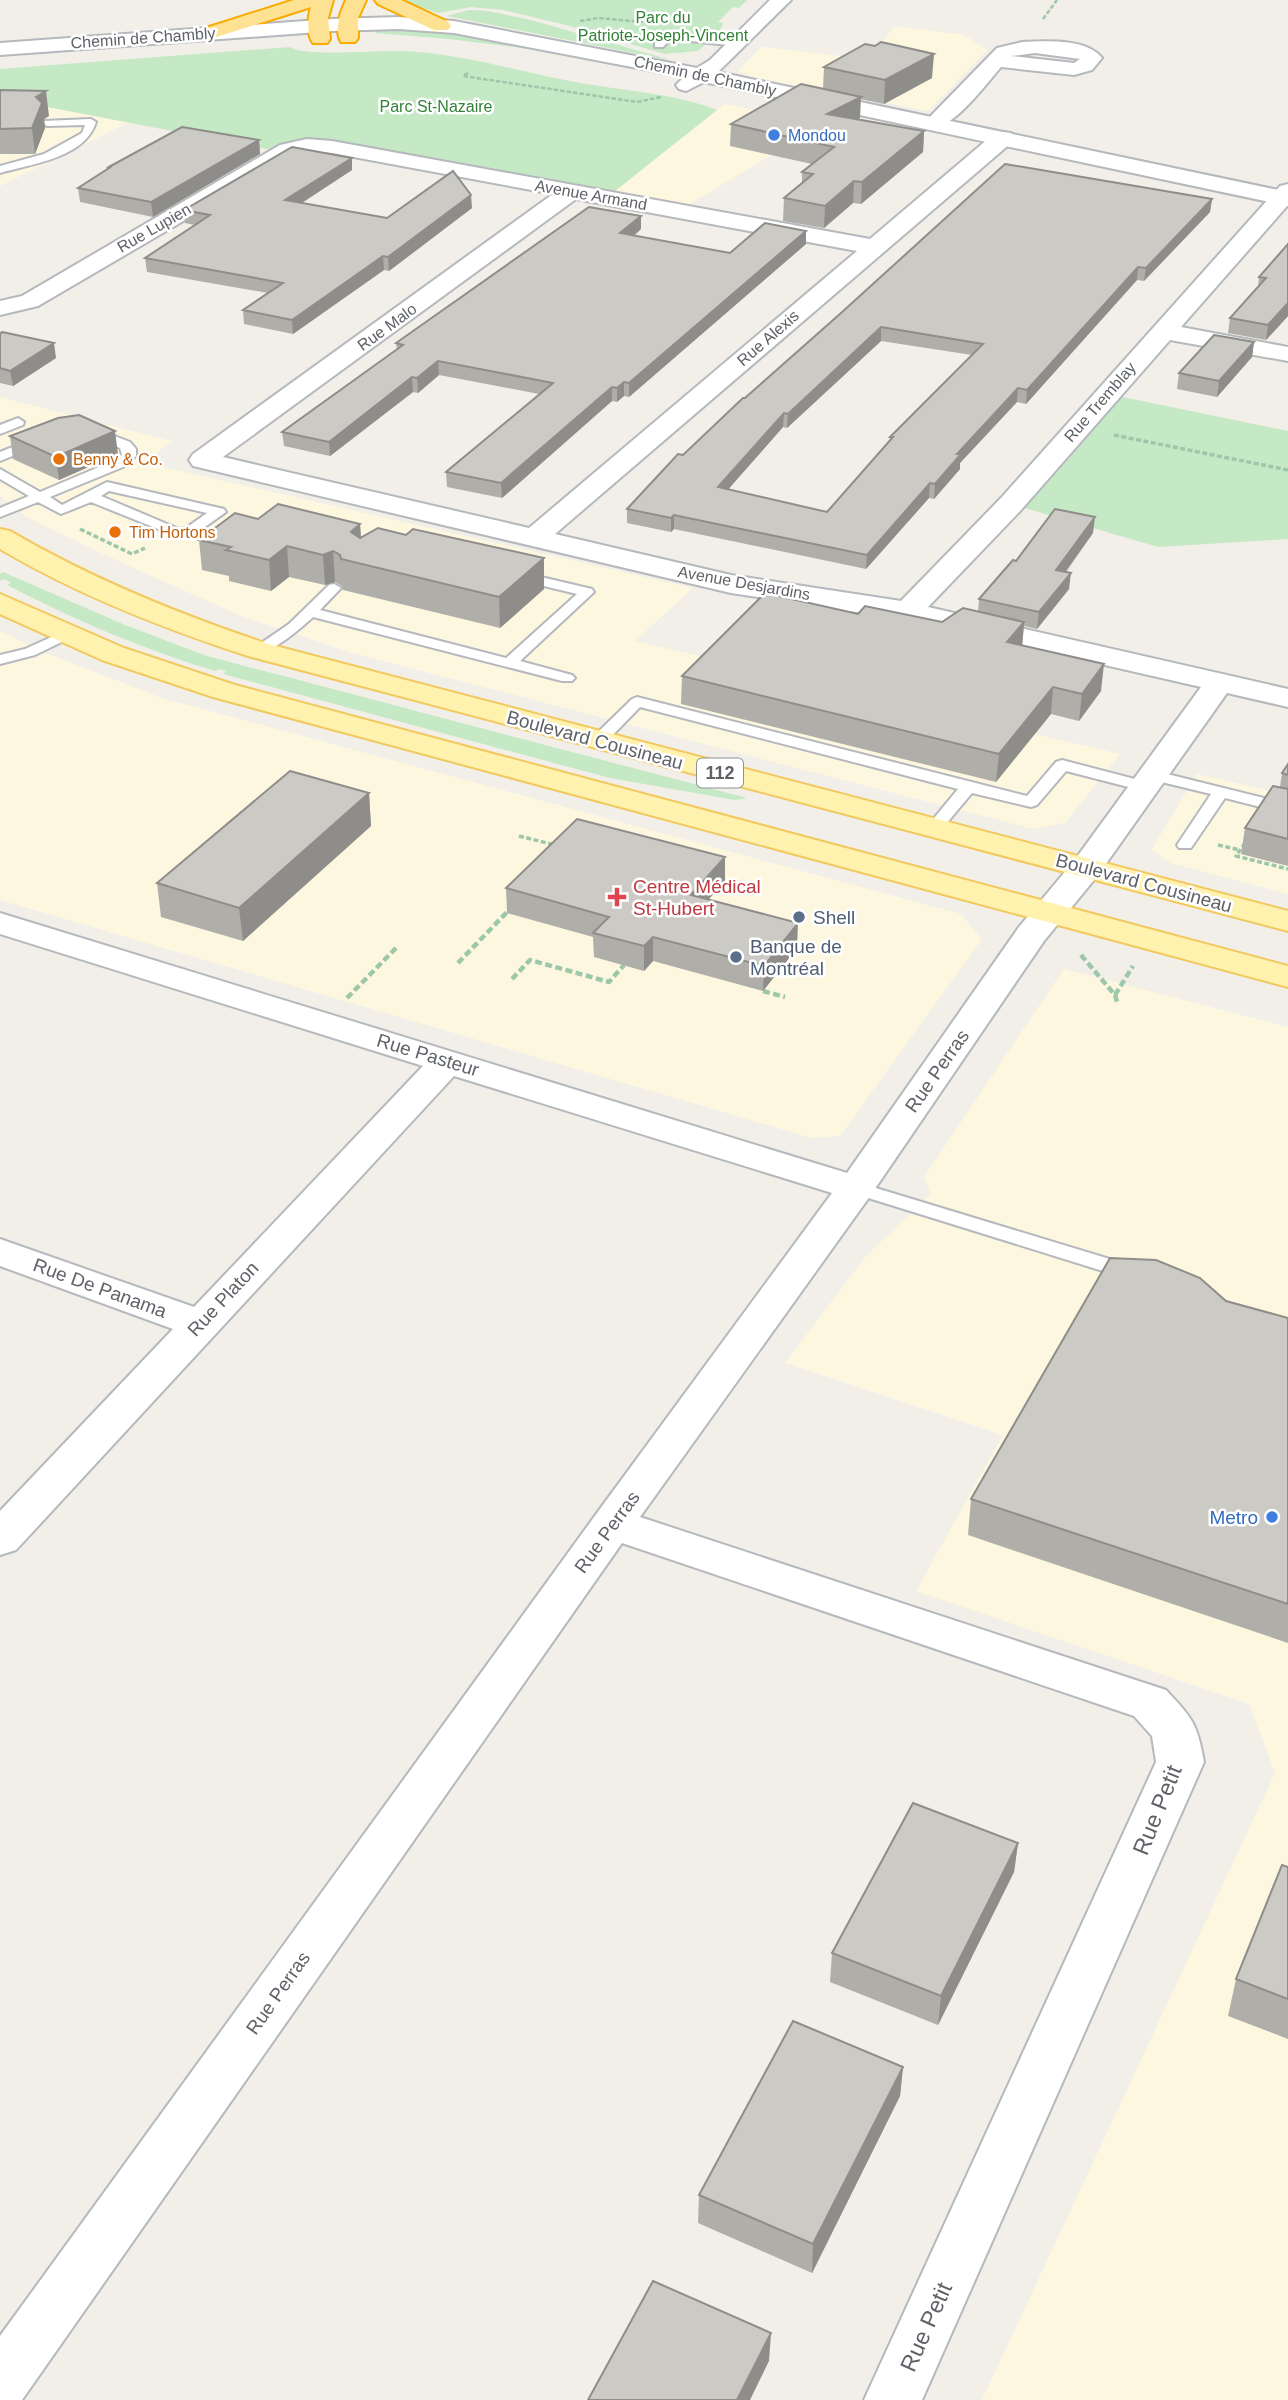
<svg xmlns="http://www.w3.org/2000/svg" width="1288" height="2400" viewBox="0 0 1288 2400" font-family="Helvetica,sans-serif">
  <rect width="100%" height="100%" fill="#f1efe8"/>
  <g fill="#fef7e0">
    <path d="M 895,26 L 964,35 L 987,50 L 928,111 L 752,77 L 738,71 L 761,47 L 867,59 Z"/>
    <path d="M 0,98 L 129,122 L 0,186 Z"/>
    <path d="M 724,104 L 825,123 L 688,205 L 615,191 Z"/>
    <path d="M 0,397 L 171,441 L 145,463 L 693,588 L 635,641 L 1120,754 L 1065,823 L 1033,829 L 352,653 L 244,617 L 131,567 L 28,518 L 0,496 Z"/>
    <path d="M 0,631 L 46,653 L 162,698 L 961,914 L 982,939 L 840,1136 L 812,1138 L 0,900 Z"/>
    <path d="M 1197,774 L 1288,795 L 1288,894 L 1170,863 L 1152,849 Z"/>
    <path d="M 1064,969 L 1288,1027 L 1288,2400 L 982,2400 L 1275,1773 L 1249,1704 L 916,1591 L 1003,1435 L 785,1363 L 866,1256 L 931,1194 L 924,1177 Z"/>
  </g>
  <g fill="#c5e8c5">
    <path d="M 399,0 L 747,0 L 739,8 L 733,7 L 718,22 L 723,23 L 720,31 L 698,51 L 665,54 L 566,25 L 503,10 L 471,7 L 438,13 Z"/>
    <path d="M 469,10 L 488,11 L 531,20 L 674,61 L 447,16 Z"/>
    <path d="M 376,28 L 444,31 L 543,48 L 538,50 L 448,39 L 375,33 Z"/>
    <path d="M 290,47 C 302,57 379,50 401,51 C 458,53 514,70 570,81 C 619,91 670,92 717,110 L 615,191 L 325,139 L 294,140 L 271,150 L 0,98 L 0,69 Z"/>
    <path d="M 1108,394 L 1288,431 L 1288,539 L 1158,547 L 1011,504 Z"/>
    <path d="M 3,572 L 125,625 L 207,656 L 747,798 L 735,800 L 610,778 L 223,674 L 226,671 L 219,669 L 215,671 C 143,649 74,620 7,585 L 11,583 L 5,579 L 0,581 L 0,574 Z"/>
  </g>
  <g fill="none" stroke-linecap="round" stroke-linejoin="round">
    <g stroke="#b5b8bc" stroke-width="4">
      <g id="service">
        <path d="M 669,33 L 738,40 L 743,43 L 738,46 L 671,39 L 663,47 L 655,47 L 655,43 Z"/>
        <path d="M 91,119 L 96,122 C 85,158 31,164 0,173 L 0,166 L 44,154 L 82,133 L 85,125 L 47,126 L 42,123 L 43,121 Z"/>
        <path d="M 18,418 L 24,422 L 23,425 L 0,434 L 0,425 Z"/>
        <path d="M 94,428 L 130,442 L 136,449 L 136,456 L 123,467 L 50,497 L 62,505 L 107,482 L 224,509 L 226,512 L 195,534 L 178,537 L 91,502 L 61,514 L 38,502 L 0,517 L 0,508 L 29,496 L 0,479 L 0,469 L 40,492 L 113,461 L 122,455 L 120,448 L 89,435 L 87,432 ZM 109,491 L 207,513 L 186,528 L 179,529 L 101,496 Z"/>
        <path d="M 35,438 L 42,442 L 40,445 L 0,461 L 0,452 Z"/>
        <path d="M 520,572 L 592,589 L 594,592 L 520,661 L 572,675 L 575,678 L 572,681 L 562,681 L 313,617 C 301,628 270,656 253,653 L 251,650 L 289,624 L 329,585 L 334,584 L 341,588 L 320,610 L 506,658 L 577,594 L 515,579 L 513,576 Z"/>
        <path d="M 67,630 L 72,631 L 74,634 L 72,637 L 35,655 L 0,664 L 0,655 L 25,649 Z"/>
        <path d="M 637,697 L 1027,796 L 1056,762 L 1062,760 L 1150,783 L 1152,786 L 1144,791 L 1066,771 L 1037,805 L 1031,807 L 972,793 L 940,831 L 934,833 L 926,828 L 958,789 L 640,707 L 604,744 L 592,744 L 590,741 L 592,738 L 632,699 Z"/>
        <path d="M 1151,770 L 1288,804 L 1288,814 L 1225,798 L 1191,848 L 1179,848 L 1177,845 L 1211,794 L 1145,778 L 1143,775 Z"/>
        <path d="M 856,1182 L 1136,1267 L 1139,1272 L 1136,1277 L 1122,1277 L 849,1192 L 846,1188 L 849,1184 Z"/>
      </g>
    </g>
    <g stroke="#b5b8bc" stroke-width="4">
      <g id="minor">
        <path d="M 1022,42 C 1045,41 1087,38 1102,58 L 1092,70 L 1074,75 L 1001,67 C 985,85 951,133 928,127 L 924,123 L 997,48 ZM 1035,53 L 1080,59 L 1074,63 L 1011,56 Z"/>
        <path d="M 1003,132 L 1011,133 L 1014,138 L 1011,143 L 555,534 L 731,575 L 901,601 L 1001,498 L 1280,186 L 1288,184 L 1288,205 L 1181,327 L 1288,347 L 1288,361 L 1170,340 L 1021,510 L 928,607 L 1288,689 L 1288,707 L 1227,693 L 1098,875 L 1044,941 L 870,1196 L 640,1517 L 1166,1690 C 1193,1719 1197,1723 1204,1762 L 922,2400 L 864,2400 L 1156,1762 L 1152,1736 L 1134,1716 L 622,1543 L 22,2400 L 0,2400 L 0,2336 L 597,1513 L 832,1193 L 454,1076 L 16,1550 L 0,1555 L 0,1511 L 173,1329 L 0,1266 L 0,1239 L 194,1307 L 423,1066 L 0,934 L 0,913 L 847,1173 L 1019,927 L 1074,861 L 1201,687 L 908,620 L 731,593 L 193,466 L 189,460 L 193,454 L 553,194 L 332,153 L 307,151 L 296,155 L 38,306 L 0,315 L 0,301 L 22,296 L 280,145 L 307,139 L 332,141 L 870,239 L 995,133 ZM 576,199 L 857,251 L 529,528 L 223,457 Z"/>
      </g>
    </g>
    <g stroke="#b5b8bc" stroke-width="4">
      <path id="tertiary" d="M 770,0 L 791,0 L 718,72 L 1288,192 L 1288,206 L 704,82 L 686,91 L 679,89 L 676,85 L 684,77 L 454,33 L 399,29 L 332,31 L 0,55 L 0,43 L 332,19 L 399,17 L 454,21 L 697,68 L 710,60 Z"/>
    </g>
    <g stroke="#f2c960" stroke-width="4">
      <g id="primary">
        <path d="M 0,529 L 10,531 C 92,579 178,614 268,644 L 1288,911 L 1288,931 L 248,656 C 162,628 78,595 0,549 Z"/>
        <path d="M 0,594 L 124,648 L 235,685 L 1288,966 L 1288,987 L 213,697 L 102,660 L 0,614 Z"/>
      </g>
    </g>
    <g stroke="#f9ab00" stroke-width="4">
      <g id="motorway">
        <path d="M 294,0 L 333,0 L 328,18 L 330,39 L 327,43 L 313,43 C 306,33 308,18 311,7 L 210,39 L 203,37 L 200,33 L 203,29 Z"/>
        <path d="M 346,0 L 366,0 L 358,18 L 358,38 L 355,42 L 341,42 C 334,28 340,14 346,0 Z"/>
        <path d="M 375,0 L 401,0 L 448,22 L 451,26 L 448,30 L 434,30 L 378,4 Z"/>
      </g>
    </g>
    <g stroke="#9cc7a9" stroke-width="2.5" stroke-dasharray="4.5 2" stroke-linecap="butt">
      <path d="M 1043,19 L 1057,0"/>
      <path d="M 580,21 L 598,18 L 644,22"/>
      <path d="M 468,73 L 463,76 L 637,102 L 661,97"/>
    </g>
    <g stroke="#9cc7a9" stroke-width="3.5" stroke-dasharray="5 2.5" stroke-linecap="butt">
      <path d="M 1114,435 L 1288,470"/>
      <path d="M 80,529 L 132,554 L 145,548"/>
      <path d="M 519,836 L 555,845"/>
      <path d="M 1245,843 L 1236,856 L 1288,869"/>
      <path d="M 1218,845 L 1240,850"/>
    </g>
    <g stroke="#9cc7a9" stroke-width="4.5" stroke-dasharray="7 3.5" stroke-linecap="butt">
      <path d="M 1081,955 L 1115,995 L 1118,1005"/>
      <path d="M 458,963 L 509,910"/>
      <path d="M 512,979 L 530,960 L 609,982 L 624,965"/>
      <path d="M 763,991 L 785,997"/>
      <path d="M 1115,995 L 1133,966"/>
      <path d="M 347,998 L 398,946"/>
    </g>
    <use href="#service" fill="#fff" fill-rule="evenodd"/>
    <use href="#minor" fill="#fff" fill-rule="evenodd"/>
    <use href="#tertiary" fill="#fff" fill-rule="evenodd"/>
    <use href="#primary" fill="#fff2af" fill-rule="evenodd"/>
    <use href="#motorway" fill="#fde293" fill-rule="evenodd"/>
  </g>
  <g fill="#afaea9" fill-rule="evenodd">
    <path d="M 824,67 L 932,78 L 884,104 L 860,99 L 860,118 L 857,119 L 924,131 L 923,152 L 861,204 L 853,203 L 824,228 L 783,221 L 784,198 L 802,183 L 802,172 L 812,164 L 730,146 L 731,124 L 823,89 Z"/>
    <path d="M 0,90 L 49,116 L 44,119 L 45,128 L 35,154 L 0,154 Z"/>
    <path d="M 259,140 L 260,154 L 153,217 L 80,202 L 78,188 L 107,170 L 107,168 Z"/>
    <path d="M 352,170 L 302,203 L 387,218 L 472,208 L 389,271 L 384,270 L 293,334 L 244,324 L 243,310 L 268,293 L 147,272 L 145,258 L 195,225 L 185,223 L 184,210 Z"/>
    <path d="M 1212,199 L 1210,212 L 1144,281 L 1137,280 L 1026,404 L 1017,402 L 960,463 L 960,469 L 934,499 L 929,498 L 866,569 L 674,529 L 671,532 L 627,523 L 627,509 L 745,398 L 841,313 ZM 881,341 L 972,355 L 890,437 L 890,440 L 827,512 L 728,489 L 783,427 L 787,428 Z"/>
    <path d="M 641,229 L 634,236 L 730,253 L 806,231 L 806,244 L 629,397 L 624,396 L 617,402 L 612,401 L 502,498 L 447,487 L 446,472 L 539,394 L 439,375 L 418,393 L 413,392 L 330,456 L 284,446 L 282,432 L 397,350 L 396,343 Z"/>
    <path d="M 1288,244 L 1288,316 L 1266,340 L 1228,333 L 1230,318 L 1258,287 L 1259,277 Z"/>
    <path d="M 0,334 L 56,358 L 13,386 L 0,383 Z"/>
    <path d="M 1254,342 L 1252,357 L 1217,397 L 1177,389 L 1179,373 Z"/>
    <path d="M 10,436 L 118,454 L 59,480 L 13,459 Z"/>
    <path d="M 258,519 L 360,524 L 361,537 L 406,535 L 544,558 L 544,589 L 500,628 L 343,590 L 342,586 L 335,582 L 325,585 L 289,577 L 271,591 L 229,581 L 229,576 L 202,570 L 199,540 Z"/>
    <path d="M 1093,533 L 1066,572 L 1069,589 L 1037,629 L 1024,626 L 1022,645 L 1101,691 L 1079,721 L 1051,714 L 996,782 L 681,704 L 682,676 L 858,614 L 942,622 L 978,612 L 979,599 L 1016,561 Z"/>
    <path d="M 1288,764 L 1288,866 L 1241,854 L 1245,828 L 1280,787 L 1282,773 Z"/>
    <path d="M 369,793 L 371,826 L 243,941 L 161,917 L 157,883 Z"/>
    <path d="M 725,881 L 708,900 L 797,948 L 763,991 L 653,961 L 644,971 L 594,957 L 593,937 L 507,913 L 506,888 Z"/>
    <path d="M 1226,1301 L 1288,1318 L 1288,1643 L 968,1535 L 971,1499 Z"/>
    <path d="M 1018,1843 L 1014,1872 L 938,2025 L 830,1982 L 832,1953 Z"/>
    <path d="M 1288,1867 L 1288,2039 L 1228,2016 L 1236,1979 Z"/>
    <path d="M 903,2067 L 900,2096 L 812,2273 L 698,2223 L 699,2195 Z"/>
  </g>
  <g fill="#8f8d8a">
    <path d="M 934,54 L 932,78 L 884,104 L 885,80 Z"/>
    <path d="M 46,91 L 49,116 L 44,119 L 45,128 L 35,154 L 32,128 L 36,97 Z"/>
    <path d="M 861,97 L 860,118 L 827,136 L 827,114 Z"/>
    <path d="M 924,131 L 923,152 L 861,204 L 862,182 Z"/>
    <path d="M 259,140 L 260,154 L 153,217 L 151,202 Z"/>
    <path d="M 352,158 L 352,170 L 286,213 L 285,200 Z"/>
    <path d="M 854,181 L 853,203 L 824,228 L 825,206 Z"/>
    <path d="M 471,195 L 472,208 L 389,271 L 388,257 Z"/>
    <path d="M 1212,199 L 1210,212 L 1144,281 L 1146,268 Z"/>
    <path d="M 641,216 L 641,229 L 620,247 L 620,233 Z"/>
    <path d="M 806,231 L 806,244 L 629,397 L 629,383 Z"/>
    <path d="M 383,256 L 384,270 L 293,334 L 292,320 Z"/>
    <path d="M 1138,267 L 1137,280 L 1026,404 L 1027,390 Z"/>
    <path d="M 1288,303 L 1288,316 L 1266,340 L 1268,325 Z"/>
    <path d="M 881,327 L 881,341 L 787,428 L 788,414 Z"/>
    <path d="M 1254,342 L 1252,357 L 1217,397 L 1219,381 Z"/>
    <path d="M 54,343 L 56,358 L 13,386 L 10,371 Z"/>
    <path d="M 438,361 L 439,375 L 418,393 L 417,378 Z"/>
    <path d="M 412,377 L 413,392 L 330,456 L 329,442 Z"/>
    <path d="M 624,382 L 624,396 L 617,402 L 617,388 Z"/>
    <path d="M 612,387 L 612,401 L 502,498 L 501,483 Z"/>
    <path d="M 1018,388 L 1017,402 L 960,463 L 960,469 L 934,499 L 935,484 L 957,454 Z"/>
    <path d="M 784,413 L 783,427 L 718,501 L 718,487 Z"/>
    <path d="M 115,431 L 118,454 L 59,480 L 56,457 Z"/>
    <path d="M 930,483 L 929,498 L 866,569 L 867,555 Z"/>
    <path d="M 674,515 L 674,529 L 671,532 L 671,518 Z"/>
    <path d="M 1095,517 L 1093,533 L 1055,586 L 1056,570 Z"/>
    <path d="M 360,524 L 362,554 L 351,532 Z"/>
    <path d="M 287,546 L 289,577 L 271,591 L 269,560 Z"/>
    <path d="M 333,551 L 335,582 L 325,585 L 323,555 Z"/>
    <path d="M 544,558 L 544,589 L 500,628 L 499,597 Z"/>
    <path d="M 1071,573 L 1069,589 L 1037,629 L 1039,612 Z"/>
    <path d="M 1024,622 L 1022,649 L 1007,642 Z"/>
    <path d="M 1104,664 L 1101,691 L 1079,721 L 1082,694 Z"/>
    <path d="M 1053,687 L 1051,714 L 996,782 L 999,754 Z"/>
    <path d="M 369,793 L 371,826 L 243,941 L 239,908 Z"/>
    <path d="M 725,857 L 725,881 L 690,920 L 691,895 Z"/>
    <path d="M 798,923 L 797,948 L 763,991 L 764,966 Z"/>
    <path d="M 653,937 L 653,961 L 644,971 L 644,946 Z"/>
    <path d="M 1018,1843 L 1014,1872 L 938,2025 L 941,1996 Z"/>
    <path d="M 903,2067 L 900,2096 L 812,2273 L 813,2244 Z"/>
    <path d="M 771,2333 L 769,2361 L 750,2400 L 737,2400 Z"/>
  </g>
  <g fill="#cccac5" stroke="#8f8d8a" stroke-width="2" fill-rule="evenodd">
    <path d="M 881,42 L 934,54 L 885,80 L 824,67 L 865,44 L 875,46 Z"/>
    <path d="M 801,84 L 861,97 L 827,114 L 924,131 L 862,182 L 854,181 L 825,206 L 784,198 L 813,174 L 802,172 L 834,147 L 731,124 Z"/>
    <path d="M 0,90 L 46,91 L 36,97 L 42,103 L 32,128 L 0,129 Z"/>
    <path d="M 182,127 L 259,140 L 151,202 L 78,188 L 109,168 L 107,168 Z"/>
    <path d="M 292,147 L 352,158 L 285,200 L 387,218 L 453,171 L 471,195 L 388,257 L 383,256 L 292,320 L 243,310 L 283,283 L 145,258 L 210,215 L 184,210 Z"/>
    <path d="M 1005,164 L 1212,199 L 1146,268 L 1138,267 L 1027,390 L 1018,388 L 957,454 L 961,454 L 935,484 L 930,483 L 867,555 L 674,515 L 671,518 L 627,509 L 678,454 L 683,455 L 743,398 L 745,398 L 841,313 ZM 881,327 L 983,344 L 890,437 L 893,437 L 827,512 L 718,487 L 784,413 L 788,414 Z"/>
    <path d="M 589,207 L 641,216 L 620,233 L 730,253 L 765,223 L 806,231 L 629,383 L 624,382 L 617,388 L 612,387 L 501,483 L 446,472 L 553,383 L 438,361 L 417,378 L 412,377 L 329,442 L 282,432 L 403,345 L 396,343 Z"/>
    <path d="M 1288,244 L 1288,303 L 1268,325 L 1230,318 L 1266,278 L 1259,277 Z"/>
    <path d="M 2,332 L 54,343 L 10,371 L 0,368 L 0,334 Z"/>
    <path d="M 1214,335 L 1254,342 L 1219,381 L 1179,373 Z"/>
    <path d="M 79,415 L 115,431 L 56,457 L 10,436 L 58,418 Z"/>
    <path d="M 278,504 L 360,524 L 351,532 L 360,538 L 378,528 L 406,535 L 413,529 L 544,558 L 499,597 L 341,559 L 340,555 L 333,551 L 323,555 L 287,546 L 269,560 L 226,550 L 231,547 L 199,540 L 235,513 L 258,519 Z"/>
    <path d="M 1055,509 L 1095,517 L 1056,570 L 1071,573 L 1039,612 L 979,599 L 1013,560 L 1016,561 Z"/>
    <path d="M 765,593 L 858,614 L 865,606 L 942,622 L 963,608 L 1024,622 L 1007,642 L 1104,664 L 1082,694 L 1053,687 L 999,754 L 682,676 Z"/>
    <path d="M 1288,764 L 1288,775 L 1282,773 Z"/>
    <path d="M 290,771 L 369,793 L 239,908 L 157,883 Z"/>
    <path d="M 1273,786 L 1288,789 L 1288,839 L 1245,828 Z"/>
    <path d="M 577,819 L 725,857 L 691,895 L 798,923 L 764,966 L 653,937 L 644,946 L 593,933 L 609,917 L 506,888 Z"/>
    <path d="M 1110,1258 L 1156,1260 L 1200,1278 L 1226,1301 L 1288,1318 L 1288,1604 L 971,1499 Z"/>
    <path d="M 913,1803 L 1018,1843 L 941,1996 L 832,1953 Z"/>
    <path d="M 1282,1865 L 1288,1867 L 1288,1999 L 1236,1979 Z"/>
    <path d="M 793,2021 L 903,2067 L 813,2244 L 699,2195 Z"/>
    <path d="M 653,2281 L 771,2333 L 737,2400 L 588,2400 Z"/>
  </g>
  <g fill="#3f7fe0" stroke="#fff" stroke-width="2.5">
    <circle cx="774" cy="135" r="7"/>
    <circle cx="1272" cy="1517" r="7"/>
  </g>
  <g fill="#e8710a" stroke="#fff" stroke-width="2.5">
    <circle cx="59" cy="459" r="7"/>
    <circle cx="115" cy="532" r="7"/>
  </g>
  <path fill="#e0444e" stroke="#fff" stroke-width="2.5" d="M613.5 886.5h7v7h7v7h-7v7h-7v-7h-7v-7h7z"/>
  <g fill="#5c6f8a" stroke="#fff" stroke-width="2.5">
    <circle cx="799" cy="917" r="7"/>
    <circle cx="736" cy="957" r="7"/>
  </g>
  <g text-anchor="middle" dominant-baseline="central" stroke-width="5" stroke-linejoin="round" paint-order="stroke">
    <g font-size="16" fill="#348238" stroke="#fff">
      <text x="663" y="17">Parc du<tspan x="663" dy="18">Patriote-Joseph-Vincent</tspan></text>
      <text x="436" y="106">Parc St-Nazaire</text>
    </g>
    <g font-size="16" fill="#5f6368" stroke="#fff">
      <text transform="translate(143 38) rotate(-4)">Chemin de Chambly</text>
      <text transform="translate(705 76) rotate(12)">Chemin de Chambly</text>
      <text transform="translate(591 195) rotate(10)">Avenue Armand</text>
      <text transform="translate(154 228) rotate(-30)">Rue Lupien</text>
      <text transform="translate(387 327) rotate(-36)">Rue Malo</text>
      <text transform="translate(768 338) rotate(-41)">Rue Alexis</text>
      <text transform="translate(1100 402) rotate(-49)">Rue Tremblay</text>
      <text transform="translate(744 583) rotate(10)">Avenue Desjardins</text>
    </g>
    <g font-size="16" fill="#366cbe" stroke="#fff" text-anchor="start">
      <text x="788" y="135">Mondou</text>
    </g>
    <g font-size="16" fill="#c56008" stroke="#fff" text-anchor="start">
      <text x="73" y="459">Benny &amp; Co.</text>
      <text x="129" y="532">Tim Hortons</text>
    </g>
    <rect fill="#fff" stroke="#8f9295" stroke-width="2" x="697" y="758.5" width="46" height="29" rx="5"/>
    <g font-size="18" font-weight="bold" fill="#5f6368">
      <text x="720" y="773">112</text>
    </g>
    <g font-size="19" fill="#5f6368" stroke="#fff">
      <text transform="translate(595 740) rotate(15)">Boulevard Cousineau</text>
      <text transform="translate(1144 883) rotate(15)">Boulevard Cousineau</text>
      <text transform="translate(428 1055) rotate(17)">Rue Pasteur</text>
      <text transform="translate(937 1071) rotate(-55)">Rue Perras</text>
      <text transform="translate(100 1288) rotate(20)">Rue De Panama</text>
      <text transform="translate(223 1299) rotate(-47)">Rue Platon</text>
      <text transform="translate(607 1532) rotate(-54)">Rue Perras</text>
      <text transform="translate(278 1993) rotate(-55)">Rue Perras</text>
    </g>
    <g font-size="19" fill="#be3a42" stroke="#fff" text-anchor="start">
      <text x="633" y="886">Centre Médical<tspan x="633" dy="22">St-Hubert</tspan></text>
    </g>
    <g font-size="19" fill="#4e5e75" stroke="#fff" text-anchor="start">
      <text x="813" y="917">Shell</text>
      <text x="750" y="946">Banque de<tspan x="750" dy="22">Montréal</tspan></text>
    </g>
    <g font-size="19" fill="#366cbe" stroke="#fff" text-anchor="end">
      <text x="1258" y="1517">Metro</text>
    </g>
    <g font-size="23" fill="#5f6368" stroke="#fff">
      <text transform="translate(1157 1810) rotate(-68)">Rue Petit</text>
      <text transform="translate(926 2327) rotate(-66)">Rue Petit</text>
    </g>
  </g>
</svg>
